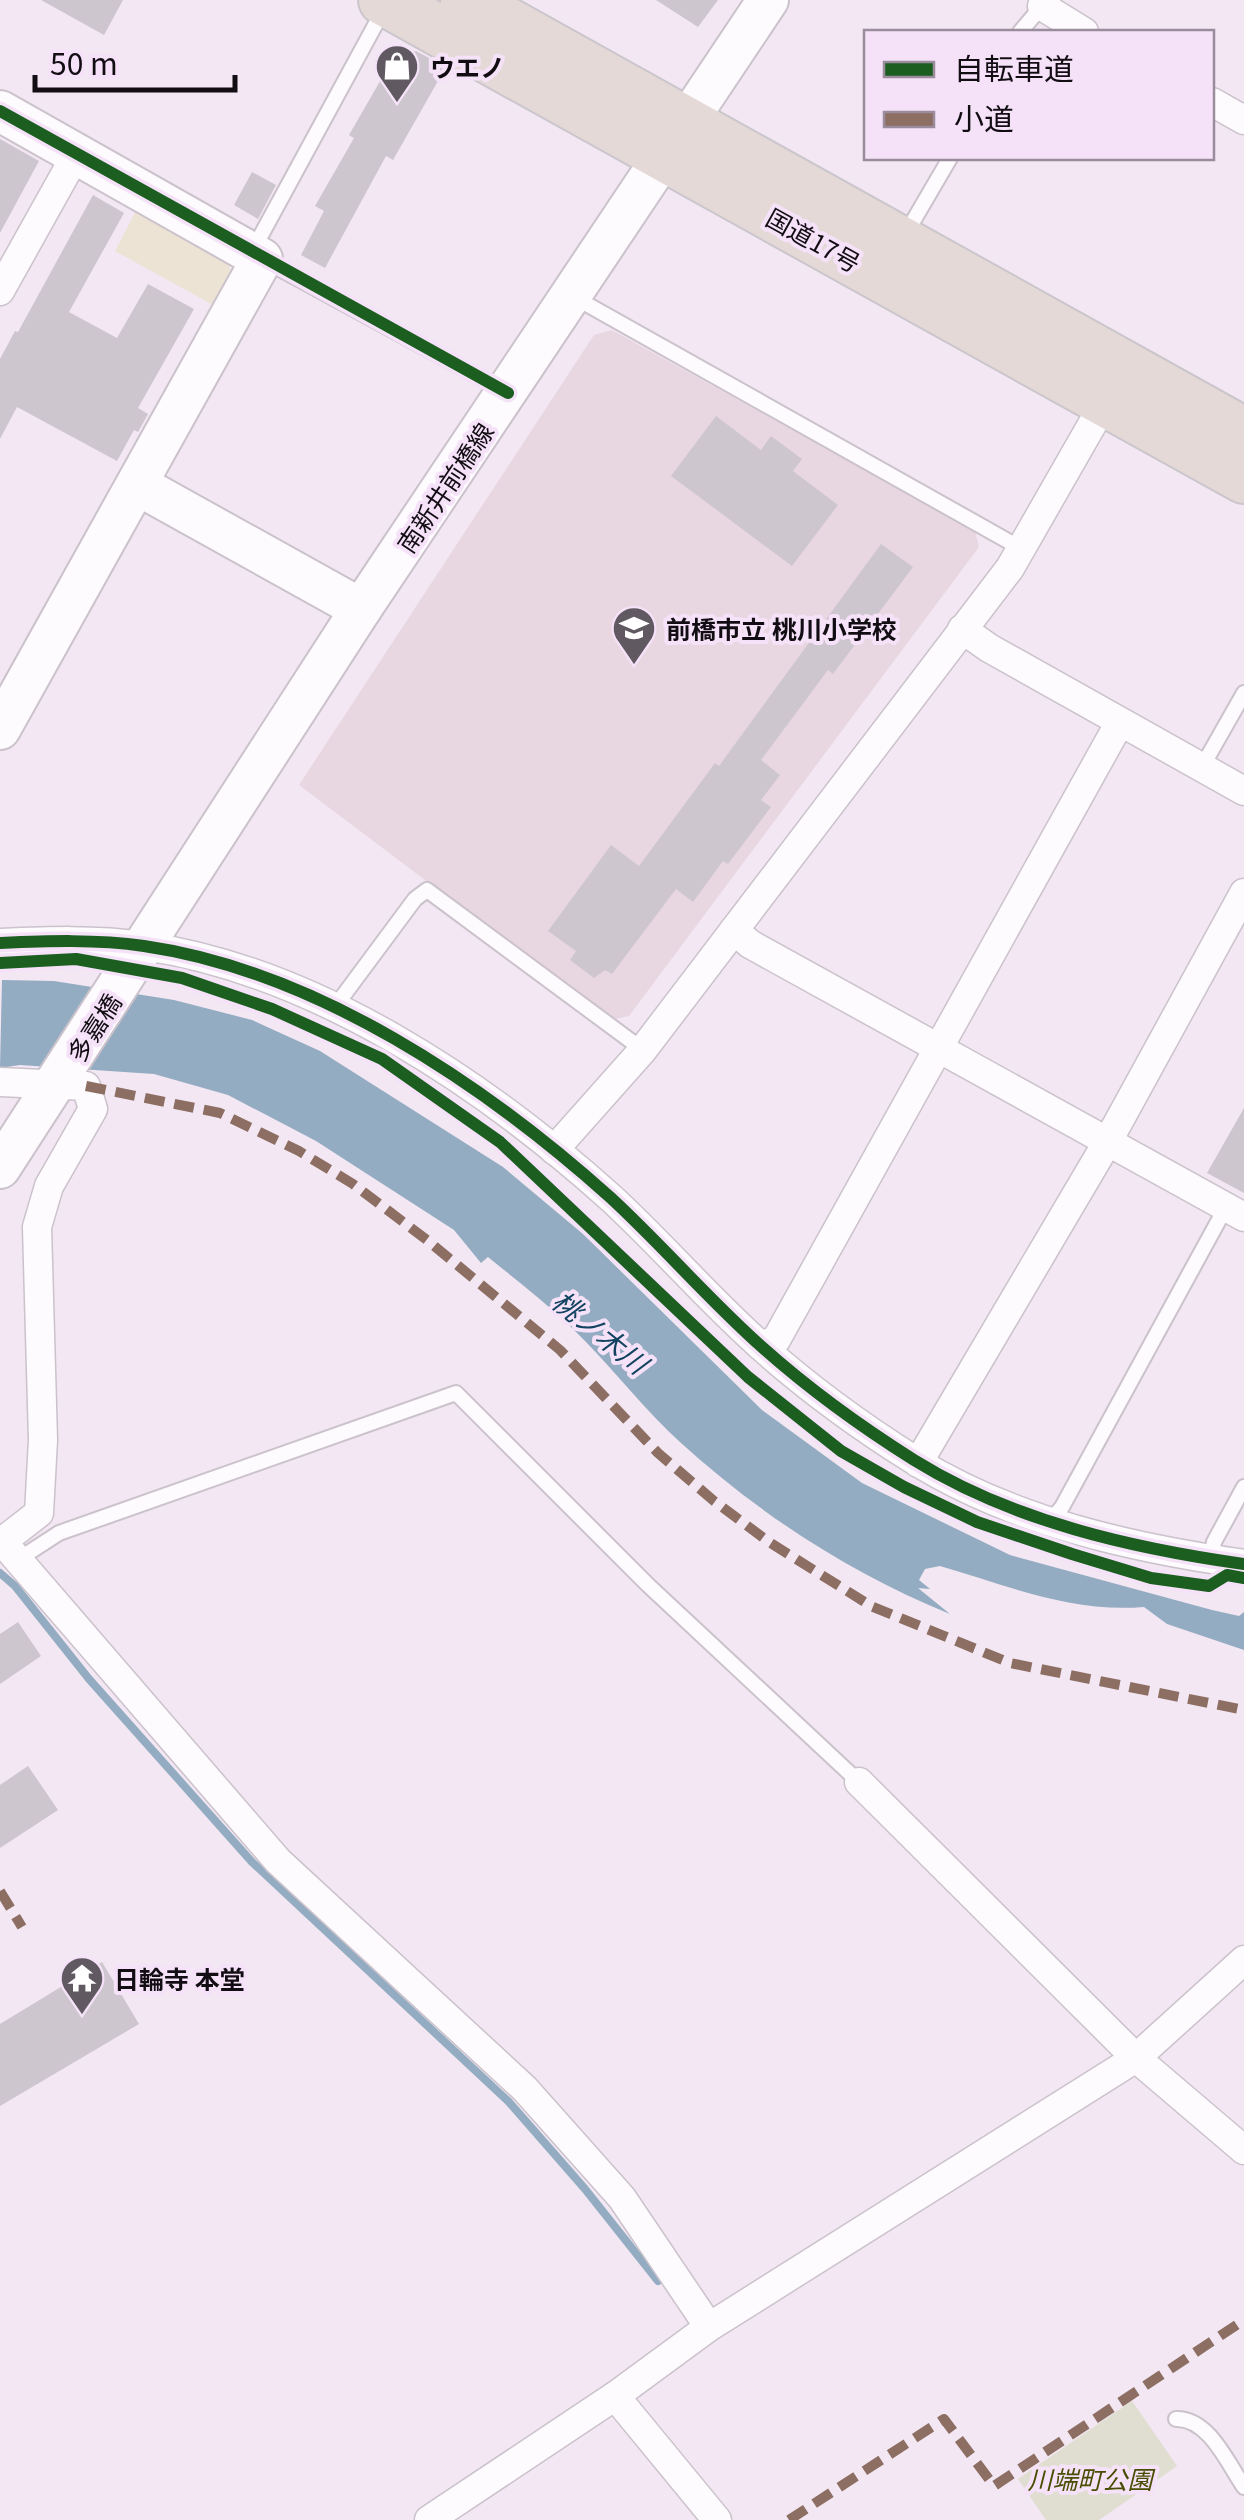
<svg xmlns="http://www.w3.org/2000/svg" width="1244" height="2520" viewBox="0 0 1244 2520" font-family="Georgia,'Noto Sans JP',serif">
  <rect width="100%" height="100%" fill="#f2e7f3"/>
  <path fill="#e8d7e0" d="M 612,330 L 975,531 L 979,547 L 629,1016 L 611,1020 L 299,785 L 594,335 Z"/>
  <path fill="#e0ddd1" d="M 1132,2401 L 1177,2466 L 1099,2520 L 1046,2520 L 1018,2479 Z"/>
  <path fill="#ede3d4" d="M 137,209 L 226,257 L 232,275 L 213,305 L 115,251 Z"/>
  <path fill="#94acc1" d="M 2,980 L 54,981 L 174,1000 L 252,1020 L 320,1051 L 503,1167 L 583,1234 L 762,1410 L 862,1483 L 1010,1555 L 1212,1610 L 1239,1616 L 1244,1612 L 1244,1650 L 1167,1624 L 1144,1607 C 1071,1613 1009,1586 940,1566 L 925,1569 L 919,1580 L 930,1589 L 918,1588 L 950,1614 C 851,1574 759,1514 680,1442 C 646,1411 618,1375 586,1342 C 556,1310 521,1284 488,1257 L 481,1263 L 454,1230 L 316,1141 L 228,1095 L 154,1074 L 20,1065 L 0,1068 Z"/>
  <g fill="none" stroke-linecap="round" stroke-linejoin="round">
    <path stroke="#94acc1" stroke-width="8" d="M 0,1573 L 15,1586 L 89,1679 L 252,1862 L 508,2101 L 585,2189 L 658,2281"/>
  </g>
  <g fill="#cec6cf">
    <path d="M 41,0 L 123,0 L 104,35 Z"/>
    <path d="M 656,0 L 718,0 L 698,27 Z"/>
    <path d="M 416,51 L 446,67 L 393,160 L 386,156 L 325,268 L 301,255 L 324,211 L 315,206 L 354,138 L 349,135 L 394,57 Z"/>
    <path d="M 0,139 L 39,161 L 0,233 Z"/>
    <path d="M 252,172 L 276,185 L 258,219 L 234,205 Z"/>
    <path d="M 93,195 L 124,213 L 69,312 L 117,338 L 148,284 L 194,309 L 138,408 L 148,414 L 138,432 L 134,430 L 117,461 L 17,407 L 0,439 L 0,359 L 15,331 L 18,332 Z"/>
    <path d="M 716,416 L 761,450 L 771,436 L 802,459 L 793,471 L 838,505 L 792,566 L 671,476 Z"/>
    <path d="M 881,544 L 913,567 L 833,674 L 828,670 L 761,760 L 780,775 L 761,800 L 771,807 L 728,864 L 723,861 L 693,902 L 676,889 L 612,974 L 605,970 L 594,978 L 570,960 L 576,951 L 548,931 L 611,845 L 639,866 L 715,763 L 719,766 Z"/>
    <path d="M 1244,1108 L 1244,1193 L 1207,1173 Z"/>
    <path d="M 18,1622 L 41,1656 L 0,1684 L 0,1634 Z"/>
    <path d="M 28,1766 L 58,1810 L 0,1848 L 0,1785 Z"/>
    <path d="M 102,1962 L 139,2024 L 0,2106 L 0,2024 Z"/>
  </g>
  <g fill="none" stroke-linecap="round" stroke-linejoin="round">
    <g stroke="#cbc2cc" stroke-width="18">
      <g id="lane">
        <path d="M 385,7 L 259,239 L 262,259 L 503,390"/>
        <path d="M 1020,32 L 1042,6"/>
        <path d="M 905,235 L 950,158"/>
        <path d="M 574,297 L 1022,549"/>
        <path d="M 1202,767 L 1244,693"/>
        <path d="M 331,1005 L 340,1000 L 415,899 L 427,890 L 643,1050"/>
        <path d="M 1051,1520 L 1062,1507 L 1226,1207"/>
        <path d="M 1204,1558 L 1212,1554 L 1214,1542 L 1244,1487"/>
        <path d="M 19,1559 L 59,1533 L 456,1393 L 648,1585 L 859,1782"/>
        <path d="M 1176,2419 C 1209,2418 1228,2464 1244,2487"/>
      </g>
    </g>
    <g stroke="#cbc2cc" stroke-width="31">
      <g id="street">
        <path d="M 1046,0 L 1042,6 L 1084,32"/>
        <path d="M 1212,102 L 1244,120"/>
        <path d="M 0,291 L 77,153"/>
        <path d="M 962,629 L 989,648 L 1244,791"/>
        <path d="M 734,930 L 750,944 L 1244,1217"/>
        <path d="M 0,943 C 47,941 96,939 144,946 C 316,971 484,1084 611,1198 C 663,1246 709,1300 762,1347 C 809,1389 860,1426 914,1460 C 1012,1521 1131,1548 1244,1564"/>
        <path d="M 0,1082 L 86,1086 L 93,1109 L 49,1186 L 37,1227 L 43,1440 L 39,1513 L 3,1541"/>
        <path d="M 554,1150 L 642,1051 L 1010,568 L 1105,402"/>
        <path d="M 761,1346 L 776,1340 L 1120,722"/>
        <path d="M 918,1463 L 1108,1141 L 1244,893"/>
        <path d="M 0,1539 L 278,1861 L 525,2089 L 622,2198 L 709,2327 L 615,2396 L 429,2520"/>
        <path d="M 859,1782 L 1136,2058 L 1244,2150"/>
        <path d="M 709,2327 L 1136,2058 L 1244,1960"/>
        <path d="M 615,2396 L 717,2520"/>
      </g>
    </g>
    <g stroke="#cbc2cc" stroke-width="44">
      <g id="secondary">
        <path d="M 0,111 L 262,259 L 0,729"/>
        <path d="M 138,485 L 361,609"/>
        <path d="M 0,1168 L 361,609 L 768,0"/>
      </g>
    </g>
    <g stroke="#cbc6cc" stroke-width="54">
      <g id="highway">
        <path d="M 384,0 L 1244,478"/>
        <path d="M 466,0 L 1244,433"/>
      </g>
    </g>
    <use href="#lane" stroke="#fdfbfd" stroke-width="14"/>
    <use href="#street" stroke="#fdfbfd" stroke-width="28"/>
    <use href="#secondary" stroke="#fdfbfd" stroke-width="40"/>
    <use href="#highway" stroke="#e4d9d7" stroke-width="50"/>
    <g stroke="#8d6e63" stroke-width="10" stroke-dasharray="20 10" stroke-linecap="butt">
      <path d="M 86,1086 L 220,1113 L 299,1151 L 353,1184 L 427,1240 L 560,1350 L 658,1453 L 714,1501 L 769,1542 L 871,1606 L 1010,1663 L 1244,1710"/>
      <path d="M 0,1891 L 22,1927"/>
      <path d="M 789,2520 L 944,2419 L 994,2486 L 1244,2320"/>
    </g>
    <g stroke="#f5e2f8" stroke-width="19">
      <g id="cycleway">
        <path d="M 0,111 L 508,393"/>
        <path d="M 0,943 C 47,941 96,939 144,946 C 316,971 484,1084 611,1198 C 663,1246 709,1300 762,1347 C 809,1389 860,1426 914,1460 C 1012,1521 1131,1548 1244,1564"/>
        <path d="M 0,963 L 76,959 L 182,978 L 272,1009 L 382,1059 L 500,1142 L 748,1377 L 841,1451 L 904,1487 L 977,1522 L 1072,1554 L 1151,1578 L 1209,1586 L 1227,1575 L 1244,1578"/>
      </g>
    </g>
    <use href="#cycleway" stroke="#1b5e20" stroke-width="12"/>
  </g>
  <defs>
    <g id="shop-pin" transform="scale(2.25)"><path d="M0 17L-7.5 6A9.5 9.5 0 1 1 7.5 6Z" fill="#605961" stroke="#f5e2f8"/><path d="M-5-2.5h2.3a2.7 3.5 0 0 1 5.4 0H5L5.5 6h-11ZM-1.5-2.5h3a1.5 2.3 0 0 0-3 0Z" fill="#fff"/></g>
    <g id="school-pin" transform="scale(2.25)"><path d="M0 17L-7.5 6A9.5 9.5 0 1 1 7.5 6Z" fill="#605961" stroke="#f5e2f8"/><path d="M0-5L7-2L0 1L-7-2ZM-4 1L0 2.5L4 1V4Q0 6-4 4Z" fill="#fff"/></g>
    <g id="temple-pin" transform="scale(2.25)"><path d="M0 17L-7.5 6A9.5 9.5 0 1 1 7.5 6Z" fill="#605961" stroke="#f5e2f8"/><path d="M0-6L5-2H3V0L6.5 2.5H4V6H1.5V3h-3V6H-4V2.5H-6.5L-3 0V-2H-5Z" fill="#fff"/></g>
  </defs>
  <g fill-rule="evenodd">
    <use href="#shop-pin" x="397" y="66"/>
    <use href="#school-pin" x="634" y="628"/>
    <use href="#temple-pin" x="82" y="1978"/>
  </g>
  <g text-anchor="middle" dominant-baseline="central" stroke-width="8" stroke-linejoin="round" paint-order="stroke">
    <g font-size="25" font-weight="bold" fill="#120c13" stroke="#f5e2f8" text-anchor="start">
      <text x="430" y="66">ウエノ</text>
      <text x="666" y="628">前橋市立 桃川小学校</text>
      <text x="114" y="1978">日輪寺 本堂</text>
    </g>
    <g font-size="25" fill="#120c13" stroke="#f5e2f8">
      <text transform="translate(814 239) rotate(29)">国道17号</text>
      <text transform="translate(444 487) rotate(-56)">南新井前橋線</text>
      <text transform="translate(93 1027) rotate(-57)">多嘉橋</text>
    </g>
    <g font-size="25" font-style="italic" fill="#494d01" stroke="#f5e2f8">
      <text x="1090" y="2478">川端町公園</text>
    </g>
    <g font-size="28" font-style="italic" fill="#114360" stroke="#f5e2f8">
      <text transform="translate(601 1331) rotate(39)">桃ノ木川</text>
    </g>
  </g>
  <rect x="864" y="30" width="350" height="130" fill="#f5e2f8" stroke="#9a8c9c" stroke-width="2.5"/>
  <rect x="884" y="62" width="50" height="15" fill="#1b5e20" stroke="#9a8c9c" stroke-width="2.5"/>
  <text x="954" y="80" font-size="30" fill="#120c13">自転車道</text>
  <rect x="884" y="112" width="50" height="15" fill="#8d6e63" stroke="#9a8c9c" stroke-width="2.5"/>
  <text x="954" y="130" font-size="30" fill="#120c13">小道</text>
  <path d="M35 75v15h200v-15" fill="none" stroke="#120c13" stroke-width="5"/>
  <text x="50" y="75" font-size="30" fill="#120c13" stroke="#f5e2f8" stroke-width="8" paint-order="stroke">50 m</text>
</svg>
